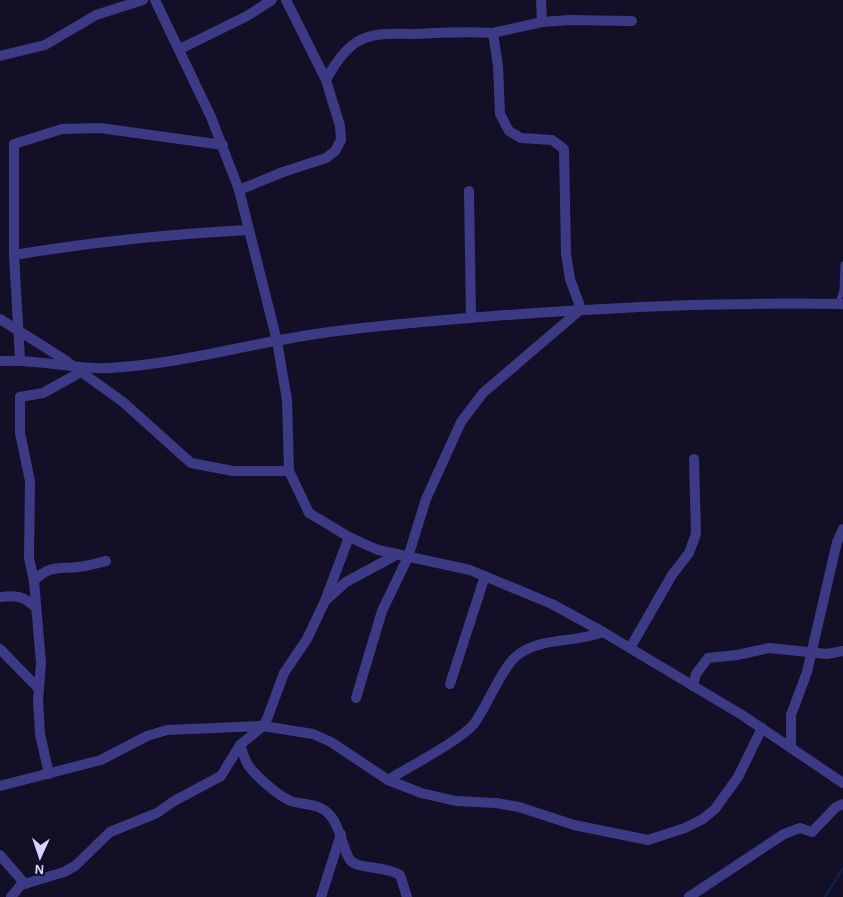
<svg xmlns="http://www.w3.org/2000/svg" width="843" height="897" viewBox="0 0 843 897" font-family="'Alegreya Sans',sans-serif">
  <rect width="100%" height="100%" fill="#130f26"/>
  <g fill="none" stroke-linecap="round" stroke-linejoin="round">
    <path stroke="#0c2248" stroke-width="2.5" d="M 825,897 L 843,868"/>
    <path stroke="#3d3a85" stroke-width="5" d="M 838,303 L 842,290 L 843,264"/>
    <g stroke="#3d3a85" stroke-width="10">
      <path d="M 155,0 L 211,117 L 239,190 L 277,341 L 287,400 L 289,471 L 309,513 L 349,537 L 378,550 L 470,570 L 552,604 L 603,632 L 742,715 L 843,783"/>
      <path d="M 286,0 L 326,80"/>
      <path d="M 541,0 L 542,22 L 493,33 L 498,66 L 500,114 L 509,131 L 521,138 L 552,140 L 564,149 L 566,254 L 570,279 L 581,309"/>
      <path d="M 542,22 L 569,20 L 632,21"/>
      <path d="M 180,49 L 247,16 L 272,0"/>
      <path d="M 0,56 L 45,45 L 96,15 L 143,0"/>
      <path d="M 239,190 L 283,172 L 326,158 L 335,151 L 341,140 L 340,126 L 326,80 C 334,65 347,44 365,38 C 381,32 398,34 415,34 C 441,33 466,31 493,33"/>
      <path d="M 469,191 L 471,318"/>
      <path d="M 14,255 C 92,242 169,234 248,230"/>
      <path d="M 0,319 L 62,358 L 123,402 L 191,463 L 233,471 L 289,471"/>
      <path d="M 20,359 L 14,255 L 14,144 L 62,129 L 100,128 L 223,145"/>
      <path d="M 0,361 C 37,358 73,370 110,368 C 180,364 247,344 316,334 C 375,325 435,321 494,316 C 610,307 727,302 843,304"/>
      <path d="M 34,581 C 48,565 59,569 78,567 C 88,566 97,563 106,561"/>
      <path d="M 0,597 C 15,595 24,596 35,607"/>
      <path d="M 326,600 L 346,582 L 398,554"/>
      <path d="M 630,648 L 672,575 L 689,553 L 696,534 L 694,459"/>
      <path d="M 0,649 L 39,689"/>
      <path d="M 450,684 L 485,576"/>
      <path d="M 693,686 L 696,674 L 708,658 L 737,655 L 769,648 L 827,654 L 843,651"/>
      <path d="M 356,698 L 382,611 L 408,557 L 426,499 L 461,422 L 483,393 L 580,310"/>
      <path d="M 240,745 C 242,751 244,757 247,763 C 253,774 281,799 294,802 C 307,805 319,804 329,814 C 341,826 344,856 352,862 C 361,869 385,866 400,875 L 407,897"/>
      <path d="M 791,748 L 791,715 L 807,672 L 837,542 L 843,529"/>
      <path d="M 49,774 L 40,734 L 38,700 L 41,663 L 34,581 L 29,558 L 30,481 L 20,433 L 20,397 L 43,393 L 81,372"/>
      <path d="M 388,780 C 410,766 458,742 474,724 C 488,705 502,666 519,654 C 542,637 577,643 603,632"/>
      <path d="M 0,786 L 101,760 L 147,736 L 167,730 L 263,726 L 313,734 L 331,742 L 388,780 L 421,793 L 456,801 L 496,803 L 519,807 L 574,825 L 648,840 L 685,828 L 703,819 L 715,809 L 738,777 L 762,728"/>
      <path d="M 0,855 L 25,884"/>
      <path d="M 11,897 L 21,885 L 64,872 L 75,866 L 110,832 L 157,813 L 174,801 L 221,776 L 240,745 L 263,726 L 267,719 L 284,673 L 307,639 L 325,601 L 349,537"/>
      <path d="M 321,897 L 341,834"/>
      <path d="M 689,897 L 784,834 L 800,828 L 812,832 L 836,807 L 843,804"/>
    </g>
  </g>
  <g transform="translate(40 857) rotate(183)" stroke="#130f26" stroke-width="4" paint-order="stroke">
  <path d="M0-4L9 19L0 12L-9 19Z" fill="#d9d4ff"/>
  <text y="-8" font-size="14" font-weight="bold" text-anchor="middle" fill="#d9d4ff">N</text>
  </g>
</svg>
